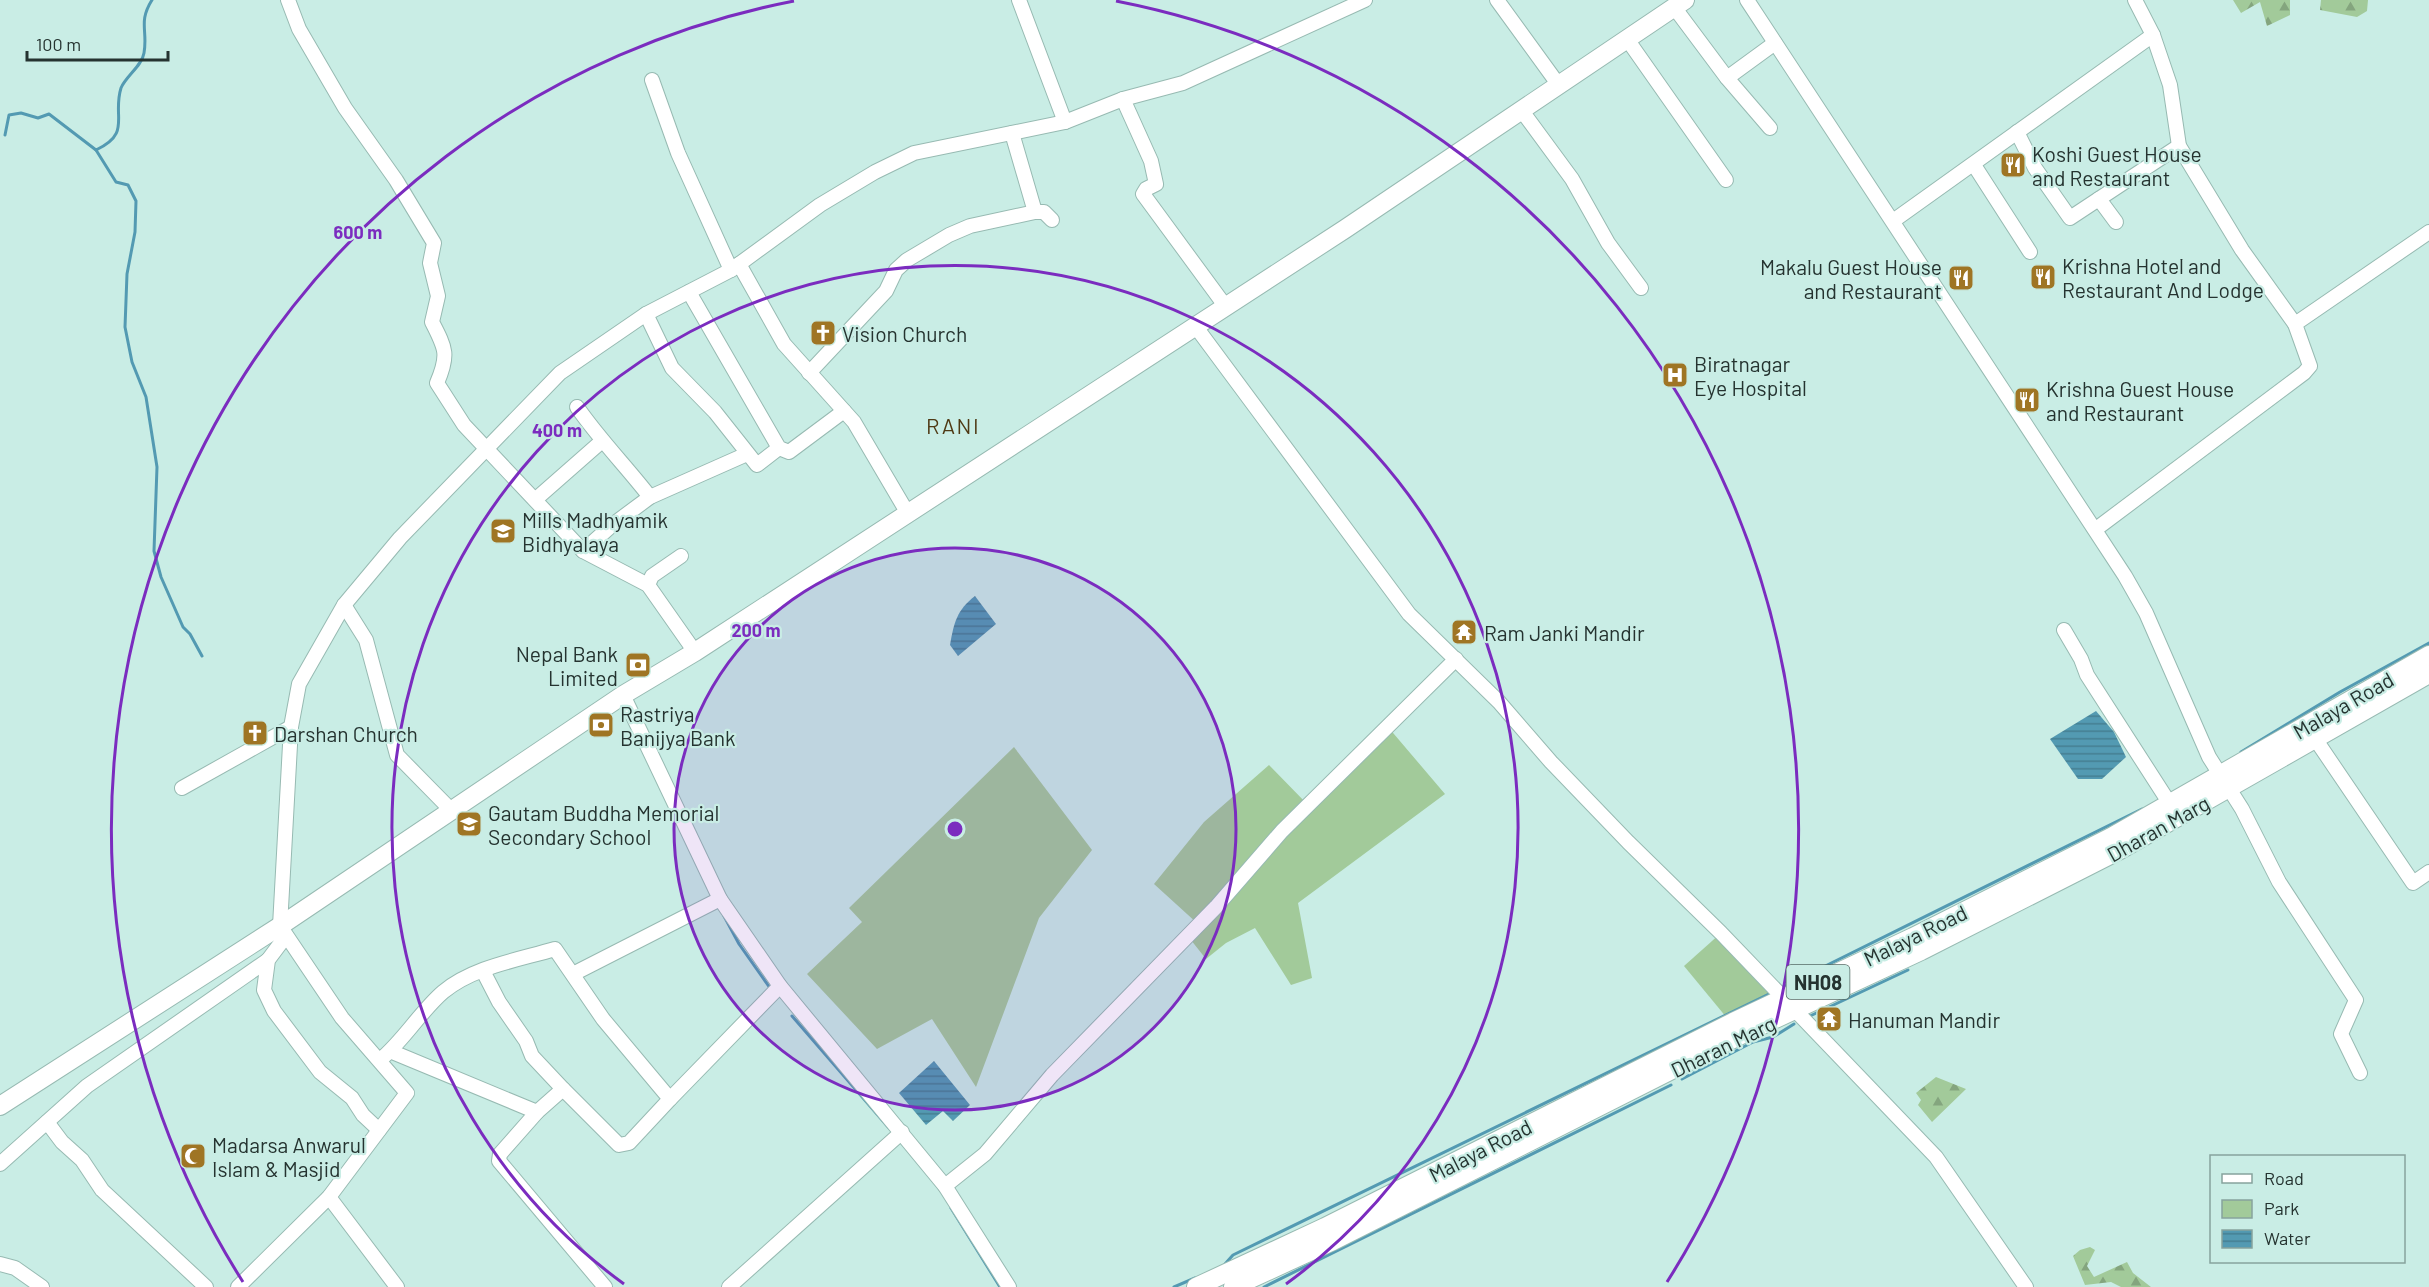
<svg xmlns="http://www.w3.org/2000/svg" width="2429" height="1287" viewBox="0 0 2429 1287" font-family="Barlow,sans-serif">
  <defs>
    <pattern id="forest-firs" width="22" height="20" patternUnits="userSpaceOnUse" patternTransform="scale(1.5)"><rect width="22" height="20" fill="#a2ca9a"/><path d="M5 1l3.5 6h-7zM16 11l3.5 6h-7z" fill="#84a57e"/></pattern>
    <pattern id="water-rules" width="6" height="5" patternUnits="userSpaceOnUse" patternTransform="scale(1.5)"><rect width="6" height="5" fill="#539ab2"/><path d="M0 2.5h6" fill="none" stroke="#457e91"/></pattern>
  </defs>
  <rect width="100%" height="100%" fill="#c9ede5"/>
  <g fill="#a2ca9a">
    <path d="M 1388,727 L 1445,794 L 1298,903 L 1312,978 L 1291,985 L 1255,928 L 1226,943 L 1206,959 L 1187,935 L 1198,924 L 1154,884 L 1204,822 L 1269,765 L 1309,806 Z"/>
    <path d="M 1014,747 L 1092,850 L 1039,918 L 976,1087 L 932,1019 L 877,1049 L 807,974 L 862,922 L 849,908 Z"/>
    <path d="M 1721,933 L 1783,998 L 1741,1035 L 1684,966 Z"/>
  </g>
  <g fill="url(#forest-firs)">
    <path d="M 2233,0 L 2290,0 L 2290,15 L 2267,26 L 2260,2 L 2241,13 Z"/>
    <path d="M 2321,0 L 2368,0 L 2367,11 L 2357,17 L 2320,10 Z"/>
    <path d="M 1936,1077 L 1966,1089 L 1932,1122 L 1918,1105 L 1921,1100 L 1916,1093 Z"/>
    <path d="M 2090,1247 L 2095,1250 L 2087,1266 L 2094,1277 L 2127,1262 L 2133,1273 L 2151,1287 L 2121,1287 L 2111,1282 L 2085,1285 L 2073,1256 L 2080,1250 Z"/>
  </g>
  <g fill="url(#water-rules)">
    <path d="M 975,596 L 996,624 L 958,656 L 950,645 C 954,622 957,610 975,596 Z"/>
    <path d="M 2096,711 L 2114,732 L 2126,757 L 2102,779 L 2078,779 L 2050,739 Z"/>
    <path d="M 934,1061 L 970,1105 L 953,1121 L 943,1111 L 926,1125 L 899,1093 Z"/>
  </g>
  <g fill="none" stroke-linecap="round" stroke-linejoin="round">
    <g stroke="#539ab2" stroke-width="3">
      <path d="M 5,135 L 9,115 L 21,113 L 38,118 L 49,114 L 96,150 C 132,133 112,117 121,88 C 126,76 142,66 144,53 C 148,31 138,22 152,0"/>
      <path d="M 96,150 L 116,182 L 128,185 L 136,201 L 135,232 L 127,274 L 125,327 L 132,362 L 146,397 L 157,467 L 154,551 L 161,577 L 183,627 L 190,634 L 202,656"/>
      <path d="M 2241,752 L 2340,692 L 2429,643"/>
      <path d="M 724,916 L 739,944 L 770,988"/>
      <path d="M 1783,987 L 2142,809"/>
      <path d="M 792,1016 L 889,1128"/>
      <path d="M 1810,1016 L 1908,970"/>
      <path d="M 1682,1079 L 1753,1042 L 1773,1037 L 1794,1024"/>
      <path d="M 951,1208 L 1000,1287"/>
      <path d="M 1225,1264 L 1233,1255 L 1771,993"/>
      <path d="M 1174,1287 L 1195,1278"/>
      <path d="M 1264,1287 L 1671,1085"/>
    </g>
    <g stroke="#97bab2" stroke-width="16">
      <g id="minor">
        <path d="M 288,0 L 299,29 L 345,108 L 396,180 L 434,243 L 430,263 L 438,296 L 432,322 C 446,349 449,355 437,383 L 464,425 L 583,551 L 648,585 L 695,652"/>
        <path d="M 1019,0 L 1065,122"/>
        <path d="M 1497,0 L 1558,84"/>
        <path d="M 1747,0 L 2125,576 L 2146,613 L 2209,757 L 2242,809 L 2279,882 L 2356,1000 L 2341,1034 L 2360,1073"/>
        <path d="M 2135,0 L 2153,35 L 2170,85 L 2179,146 L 2242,250 L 2295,324"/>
        <path d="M 1674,7 L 1727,78 L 1770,128"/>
        <path d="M 1627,39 L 1726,180"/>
        <path d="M 1727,78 L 1775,43"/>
        <path d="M 652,80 L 678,153 L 731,270"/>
        <path d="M 1123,99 L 1151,161 L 1156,184 L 1146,189 L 1143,194 L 1226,307"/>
        <path d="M 1522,111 L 1572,179 L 1608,243 L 1641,288"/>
        <path d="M 2017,132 L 2035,168 L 2070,218 L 2179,146"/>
        <path d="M 1012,133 L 1035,212"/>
        <path d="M 1974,165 L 2030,252"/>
        <path d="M 2099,199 L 2116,222"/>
        <path d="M 1893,221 L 2153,35"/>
        <path d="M 739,264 L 784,344 L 854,422 L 907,512"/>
        <path d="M 689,292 L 779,448 L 789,452 L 844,411"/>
        <path d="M 646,314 L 672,368 L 715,412 L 757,465 L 779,448"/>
        <path d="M 1196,327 L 1409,614 L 1499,702 L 1551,762 L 1628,842 L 1721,933 L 1936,1157 L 2026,1287"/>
        <path d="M 809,373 L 886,291 L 896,270 L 907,260 L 949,235 L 970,226 L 1035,212 L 1044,212 L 1052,220"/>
        <path d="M 577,407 C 600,440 626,466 650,497"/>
        <path d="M 536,499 L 602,441"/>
        <path d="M 2096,529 L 2304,373 L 2310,366 L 2295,324 L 2429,232"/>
        <path d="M 583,551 L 611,526 L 650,497 L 747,454"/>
        <path d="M 648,585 L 652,576 L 681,556"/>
        <path d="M 344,605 L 366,640 L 397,755 L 452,811"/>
        <path d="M 2064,630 L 2081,659 L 2087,675 L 2170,804"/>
        <path d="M 623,695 L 720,899 L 780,986 L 945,1186 L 1009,1287"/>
        <path d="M 2316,740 L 2413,883 L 2429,872"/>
        <path d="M 182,788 L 291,727"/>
        <path d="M 286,936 L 268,960 L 264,990 L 274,1011 L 320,1072 L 352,1098 L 363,1115 L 379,1130"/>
        <path d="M 483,971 L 499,1002 L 526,1041 L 532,1056 L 563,1089"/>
        <path d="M 573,974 L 720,899"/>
        <path d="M 380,1060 C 404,1040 420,1012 443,992 C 473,967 518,960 555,949 L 603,1019 L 670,1099 L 629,1143 L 619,1145 L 563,1089 L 537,1112 L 390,1051"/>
        <path d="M 670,1099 L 780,986"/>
        <path d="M 537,1112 L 500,1154 L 499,1161 L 605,1287"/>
        <path d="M 47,1122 L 62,1142 L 82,1160 L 102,1190 L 206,1287"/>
        <path d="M 0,1164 L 87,1086 L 268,960"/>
        <path d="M 945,1186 L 985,1154 L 1052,1075 L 1216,907 L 1282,831 L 1456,659"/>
        <path d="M 329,1197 L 397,1287"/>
        <path d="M 0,1264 L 15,1268 L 42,1287"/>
        <path d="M 238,1287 L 329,1197 L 407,1093 L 342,1018 L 280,926 L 291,727 L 299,684 L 344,605 L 400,538 L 560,373 L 646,314 L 731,270 L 820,205 L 875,172 L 914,153 L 1065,122 L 1123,99 L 1183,83 L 1365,0"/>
        <path d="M 729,1287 L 902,1132"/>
      </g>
    </g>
    <g stroke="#97bab2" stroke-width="20">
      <g id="major">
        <path d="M 0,1106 L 280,926 L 623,695 L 695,652 L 1345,229 L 1685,0"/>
        <path d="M 1196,1287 L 1325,1227 L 1733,1022 L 1913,937 L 2111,837 L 2429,655"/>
        <path d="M 1233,1287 L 1333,1241 L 1741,1035 L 1921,951 L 2120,850 L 2429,674"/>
      </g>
    </g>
    <use href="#minor" stroke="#fff" stroke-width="14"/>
    <use href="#major" stroke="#fff" stroke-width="18"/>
  </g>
  <circle cx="955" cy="829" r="281" fill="#7b2cbf" fill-opacity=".12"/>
  <g fill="none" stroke="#7b2cbf" stroke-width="3">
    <circle cx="955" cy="829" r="281"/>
    <path d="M624 1284A563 563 0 1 1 1286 1284"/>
    <path d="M243 1282A844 844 0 0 1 794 1M1116 1A844 844 0 0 1 1667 1282"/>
  </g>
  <defs>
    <g id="restaurant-square" transform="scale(1.35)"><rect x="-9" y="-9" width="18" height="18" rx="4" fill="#9f7524" stroke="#c9ede5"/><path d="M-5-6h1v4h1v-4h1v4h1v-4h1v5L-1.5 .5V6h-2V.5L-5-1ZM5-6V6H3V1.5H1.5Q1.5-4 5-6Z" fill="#fff"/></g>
    <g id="church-square" transform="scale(1.35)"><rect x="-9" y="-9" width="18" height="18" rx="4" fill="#9f7524" stroke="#c9ede5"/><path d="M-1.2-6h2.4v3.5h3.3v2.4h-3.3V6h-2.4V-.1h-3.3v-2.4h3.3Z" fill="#fff"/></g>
    <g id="hospital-square" transform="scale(1.35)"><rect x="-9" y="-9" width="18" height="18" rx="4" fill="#9f7524" stroke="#c9ede5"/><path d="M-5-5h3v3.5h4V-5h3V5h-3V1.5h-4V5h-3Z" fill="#fff"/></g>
    <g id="school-square" transform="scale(1.35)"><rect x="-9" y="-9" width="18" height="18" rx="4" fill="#9f7524" stroke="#c9ede5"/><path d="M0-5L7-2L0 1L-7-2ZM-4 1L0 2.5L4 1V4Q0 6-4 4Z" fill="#fff"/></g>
    <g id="temple-square" transform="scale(1.35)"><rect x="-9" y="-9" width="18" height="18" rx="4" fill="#9f7524" stroke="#c9ede5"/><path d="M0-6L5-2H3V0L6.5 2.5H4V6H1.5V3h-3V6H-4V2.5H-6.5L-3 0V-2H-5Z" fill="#fff"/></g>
    <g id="bank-square" transform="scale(1.35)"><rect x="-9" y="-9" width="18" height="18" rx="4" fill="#9f7524" stroke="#c9ede5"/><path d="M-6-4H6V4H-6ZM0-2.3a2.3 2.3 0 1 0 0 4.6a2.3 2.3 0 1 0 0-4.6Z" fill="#fff"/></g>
    <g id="mosque-square" transform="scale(1.35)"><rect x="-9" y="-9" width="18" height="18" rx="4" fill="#9f7524" stroke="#c9ede5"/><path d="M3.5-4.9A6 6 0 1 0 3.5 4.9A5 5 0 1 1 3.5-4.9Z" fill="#fff"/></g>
  </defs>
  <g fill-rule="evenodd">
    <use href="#restaurant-square" x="2013" y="165"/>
    <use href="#restaurant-square" x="2043" y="277"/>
    <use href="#restaurant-square" x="1961" y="278"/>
    <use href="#church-square" x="823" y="333"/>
    <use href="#hospital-square" x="1675" y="375"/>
    <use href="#restaurant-square" x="2027" y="400"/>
    <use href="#school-square" x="503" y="531"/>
    <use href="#temple-square" x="1464" y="632"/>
    <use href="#bank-square" x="638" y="665"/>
    <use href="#bank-square" x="601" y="725"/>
    <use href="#church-square" x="255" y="733"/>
    <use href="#school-square" x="469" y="824"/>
    <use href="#temple-square" x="1829" y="1019"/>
    <use href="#mosque-square" x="193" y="1156"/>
  </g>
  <g text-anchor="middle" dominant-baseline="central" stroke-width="4.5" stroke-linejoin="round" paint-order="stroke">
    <rect fill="#c9ede5" stroke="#566b66" stroke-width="1.5" x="1786.5" y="965" width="63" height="34" rx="4.5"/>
    <g font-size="20" font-weight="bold" fill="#253330">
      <text x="1818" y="982">NH08</text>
    </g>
    <g font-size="21" fill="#253330" stroke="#c9ede5" text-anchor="start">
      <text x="2032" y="153">Koshi Guest House<tspan x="2032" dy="24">and Restaurant</tspan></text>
      <text x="2062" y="265">Krishna Hotel and<tspan x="2062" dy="24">Restaurant And Lodge</tspan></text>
      <text x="1942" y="266" text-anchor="end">Makalu Guest House<tspan x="1942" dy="24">and Restaurant</tspan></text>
      <text x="842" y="333">Vision Church</text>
      <text x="1694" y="363">Biratnagar<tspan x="1694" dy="24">Eye Hospital</tspan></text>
      <text x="2046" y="388">Krishna Guest House<tspan x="2046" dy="24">and Restaurant</tspan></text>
      <text x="522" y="519">Mills Madhyamik<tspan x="522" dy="24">Bidhyalaya</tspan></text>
      <text x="1484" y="632">Ram Janki Mandir</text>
      <text x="618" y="653" text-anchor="end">Nepal Bank<tspan x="618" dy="24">Limited</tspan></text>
      <text x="620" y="713">Rastriya<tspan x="620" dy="24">Banijya Bank</tspan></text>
      <text x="274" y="733">Darshan Church</text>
      <text x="488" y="812">Gautam Buddha Memorial<tspan x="488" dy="24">Secondary School</tspan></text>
      <text x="1848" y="1019">Hanuman Mandir</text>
      <text x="212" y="1144">Madarsa Anwarul<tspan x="212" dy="24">Islam &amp; Masjid</tspan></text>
    </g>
    <g font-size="21" fill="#253330" stroke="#c9ede5">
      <text transform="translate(2343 705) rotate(-30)">Malaya Road</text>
      <text transform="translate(2158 828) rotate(-29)">Dharan Marg</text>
      <text transform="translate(1915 935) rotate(-26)">Malaya Road</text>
      <text transform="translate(1723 1046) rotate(-26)">Dharan Marg</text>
      <text transform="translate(1480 1150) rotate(-27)">Malaya Road</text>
    </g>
    <g font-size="22" letter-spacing="1.5" fill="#4f3a15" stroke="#c9ede5">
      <text x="953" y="425">RANI</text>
    </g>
  </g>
  <circle cx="955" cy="829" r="9" fill="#7b2cbf" stroke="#c9ede5" stroke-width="3"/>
  <g font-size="18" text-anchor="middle" font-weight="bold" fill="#7b2cbf" stroke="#c9ede5" stroke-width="4.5" stroke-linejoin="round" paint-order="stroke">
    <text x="358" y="239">600 m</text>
    <text x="557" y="437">400 m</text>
    <text x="756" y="637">200 m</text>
  </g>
  <rect x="2210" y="1155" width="195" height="108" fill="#c9ede5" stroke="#87a39d" stroke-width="1.5"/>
  <rect x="2222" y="1174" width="30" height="9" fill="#ffffff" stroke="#87a39d" stroke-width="1.5"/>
  <text x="2264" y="1185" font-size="18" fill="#253330">Road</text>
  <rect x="2222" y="1200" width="30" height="18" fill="#a2ca9a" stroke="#87a39d" stroke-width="1.5"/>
  <text x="2264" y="1215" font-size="18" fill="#253330">Park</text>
  <rect x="2222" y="1230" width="30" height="18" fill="url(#water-rules)" stroke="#87a39d" stroke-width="1.5"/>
  <text x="2264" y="1245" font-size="18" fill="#253330">Water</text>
  <path d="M27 51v9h141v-9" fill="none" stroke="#253330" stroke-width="3"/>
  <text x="36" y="51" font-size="18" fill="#253330" stroke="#c9ede5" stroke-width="4.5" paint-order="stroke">100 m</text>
</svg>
